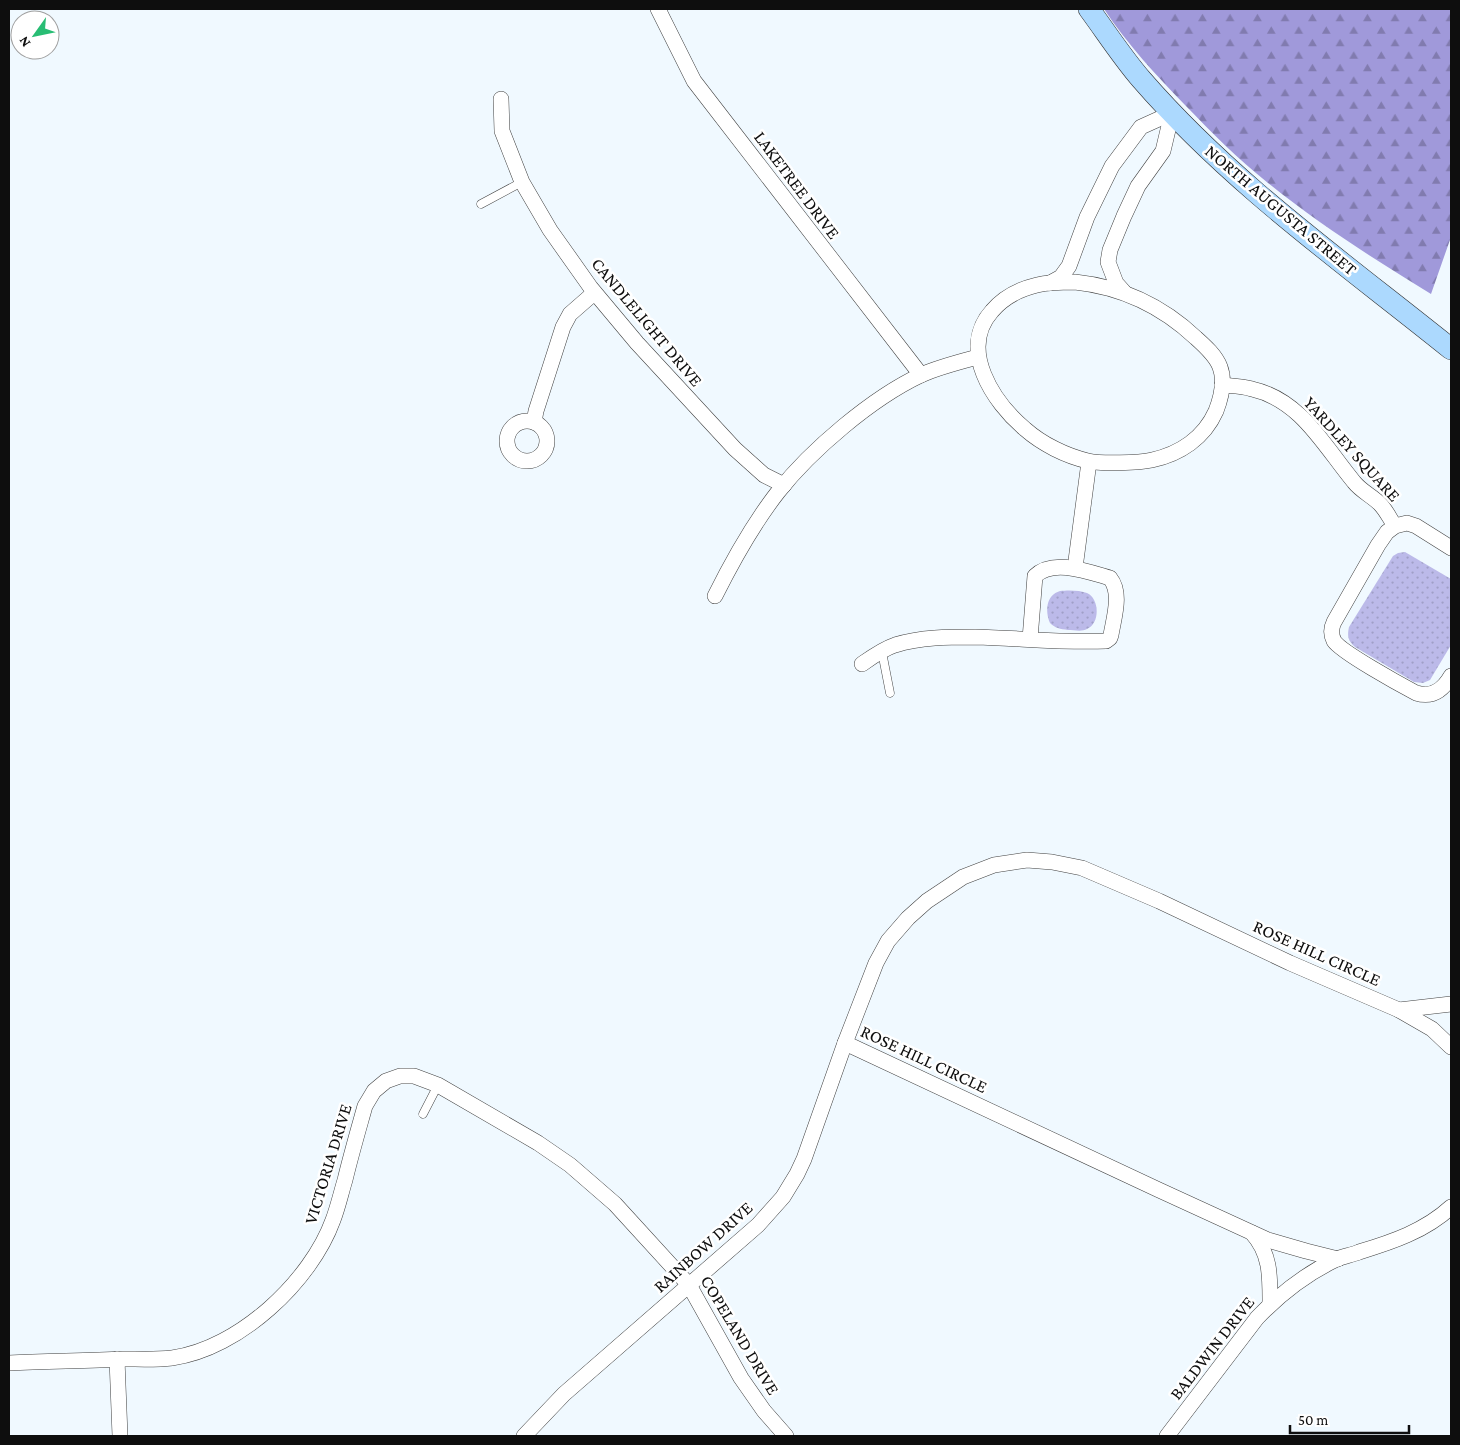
<svg xmlns="http://www.w3.org/2000/svg" width="1460" height="1445" viewBox="0 0 1460 1445" font-family="'Crimson Pro',serif">
  <defs>
    <pattern id="grass-dots" width="8" height="8" patternUnits="userSpaceOnUse" patternTransform="scale(1.25)"><rect width="8" height="8" fill="#bcbae9"/><path d="M2 2h.1M6 6h.1" fill="none" stroke="#a09fc7" stroke-width="1.8" stroke-linecap="round"/></pattern>
    <pattern id="forest-firs" width="22" height="20" patternUnits="userSpaceOnUse" patternTransform="scale(1.25)"><rect width="22" height="20" fill="#a099da"/><path d="M5 1l3.5 6h-7zM16 11l3.5 6h-7z" fill="#817baf"/></pattern>
  </defs>
  <rect width="100%" height="100%" fill="#f0f9ff"/>
  <g fill="url(#grass-dots)">
    <path d="M 1405,552 L 1451,579 L 1451,645 L 1430,680 L 1423,683 L 1414,682 L 1355,647 C 1348,641 1347,636 1349,627 L 1393,556 L 1398,553 Z"/>
    <path d="M 1060,591 C 1067,590 1080,590 1087,593 C 1100,599 1100,624 1087,629 C 1082,632 1074,630 1068,630 C 1060,629 1055,628 1050,623 C 1045,611 1046,595 1060,591 Z"/>
  </g>
  <path fill="url(#forest-firs)" d="M 1104,9 L 1451,9 L 1451,237 L 1431,294 C 1374,259 1320,225 1268,183 C 1238,159 1211,132 1185,105 C 1156,75 1127,44 1104,9 Z"/>
  <g fill="none" stroke-linecap="round" stroke-linejoin="round">
    <g stroke="#414141" stroke-width="9">
      <g id="service">
        <path d="M 481,204 L 522,182"/>
        <path d="M 882,652 L 890,693"/>
        <path d="M 423,1114 L 438,1085"/>
      </g>
    </g>
    <g stroke="#414141" stroke-width="16">
      <g id="minor">
        <path d="M 658,9 L 694,81 L 921,375"/>
        <path d="M 501,99 L 502,131 L 522,182 L 550,230 L 591,288 L 637,343 L 735,449 L 764,475 L 784,485"/>
        <path d="M 1075,282 C 1122,287 1161,305 1196,338 C 1205,346 1216,356 1220,367 C 1225,380 1221,398 1216,411 C 1204,438 1180,454 1152,460 C 1139,463 1101,464 1088,461 C 1066,456 1042,444 1025,429 C 993,402 958,349 992,311 C 1003,298 1020,289 1037,285 C 1049,282 1062,282 1075,282 Z"/>
        <path d="M 1050,283 L 1061,277 L 1069,266 L 1087,217 L 1112,166 L 1141,127 L 1172,113"/>
        <path d="M 1124,292 L 1116,283 L 1108,262 L 1110,250 L 1124,216 L 1138,186 L 1163,151 L 1172,113"/>
        <path d="M 1222,385 C 1232,386 1242,386 1252,389 C 1301,400 1324,446 1354,482 C 1361,491 1372,496 1380,504 C 1386,510 1390,519 1395,526"/>
        <circle cx="527" cy="441" r="20"/>
        <path d="M 534,422 L 536,411 L 563,327 L 570,314 L 594,293"/>
        <path d="M 1451,548 L 1416,526 L 1407,523 L 1395,526 L 1387,532 L 1378,545 L 1334,622 C 1331,628 1331,635 1334,641 C 1341,652 1401,685 1416,693 C 1432,698 1443,690 1451,676"/>
        <path d="M 1075,568 L 1089,462"/>
        <path d="M 715,596 C 733,560 753,524 778,492 C 811,450 872,398 921,375 C 939,367 959,362 978,357"/>
        <path d="M 862,664 C 872,657 883,649 895,645 C 921,637 948,637 975,637 C 1019,638 1063,643 1106,641 L 1110,638 L 1111,635 C 1114,617 1122,593 1110,578 C 1089,572 1053,558 1035,576 L 1030,639"/>
        <path d="M 1399,1010 L 1451,1004"/>
        <path d="M 1252,1233 C 1271,1254 1270,1277 1270,1304"/>
        <path d="M 1338,1259 L 1306,1251 L 1268,1240 L 1159,1190 L 845,1043 L 876,963 L 888,941 L 908,918 L 927,901 L 963,877 L 994,865 L 1027,860 L 1052,862 L 1082,868 L 1159,901 L 1290,963 L 1399,1010 L 1432,1029 L 1451,1047"/>
        <path d="M 117,1359 L 120,1436"/>
        <path d="M 9,1363 C 47,1361 85,1361 123,1359 C 139,1359 156,1360 172,1358 C 239,1349 311,1281 333,1220 C 338,1207 341,1193 345,1180 C 351,1155 358,1131 365,1106 L 374,1091 L 386,1081 L 400,1076 L 414,1076 L 438,1085 L 538,1143 L 570,1165 L 615,1204 L 689,1285 L 741,1378 L 764,1411 L 786,1436"/>
        <path d="M 524,1436 L 564,1394 L 758,1225 L 783,1197 L 797,1174 L 804,1159 L 845,1043"/>
        <path d="M 1167,1436 L 1257,1318 C 1280,1294 1307,1273 1337,1259 C 1344,1256 1352,1255 1359,1252 C 1392,1242 1425,1231 1451,1207"/>
      </g>
    </g>
    <g stroke="#303030" stroke-width="22">
      <path id="secondary" d="M 1089,9 C 1106,32 1122,57 1141,79 C 1232,184 1343,262 1451,349"/>
    </g>
    <use href="#service" stroke="#fff" stroke-width="8"/>
    <use href="#minor" stroke="#fff" stroke-width="15"/>
    <use href="#secondary" stroke="#acd9fe" stroke-width="21"/>
  </g>
  <g text-anchor="middle" dominant-baseline="central" stroke-width="5" stroke-linejoin="round" paint-order="stroke">
    <g font-size="18" fill="#0e0e0e" stroke="#fff">
      <text transform="translate(797 185) rotate(53)">LAKETREE DRIVE</text>
      <text transform="translate(1281 210) rotate(40)">NORTH AUGUSTA STREET</text>
      <text transform="translate(647 322) rotate(50)">CANDLELIGHT DRIVE</text>
      <text transform="translate(1352 449) rotate(48)">YARDLEY SQUARE</text>
      <text transform="translate(1317 953) rotate(24)">ROSE HILL CIRCLE</text>
      <text transform="translate(924 1059) rotate(25)">ROSE HILL CIRCLE</text>
      <text transform="translate(328 1164) rotate(-73)">VICTORIA DRIVE</text>
      <text transform="translate(703 1247) rotate(-42)">RAINBOW DRIVE</text>
      <text transform="translate(740 1335) rotate(59)">COPELAND DRIVE</text>
      <text transform="translate(1212 1348) rotate(-52)">BALDWIN DRIVE</text>
    </g>
  </g>
  <rect width="1460" height="1445" fill="none" stroke="#0e0e0e" stroke-width="20"/>
  <g transform="translate(35 35) rotate(237)"><circle r="24" fill="#ffffff" stroke="#9f9f9f"/>
  <path d="M0-4L9 19L0 12L-9 19Z" fill="#28bd74"/>
  <text y="-8" font-size="14" font-weight="bold" text-anchor="middle" fill="#0e0e0e">N</text>
  </g>
  <path d="M1290 1425v8h119v-8" fill="none" stroke="#0e0e0e" stroke-width="2.5"/>
  <text x="1298" y="1425" font-size="15" fill="#0e0e0e" stroke="#ffffff" stroke-width="4" paint-order="stroke">50 m</text>
</svg>
